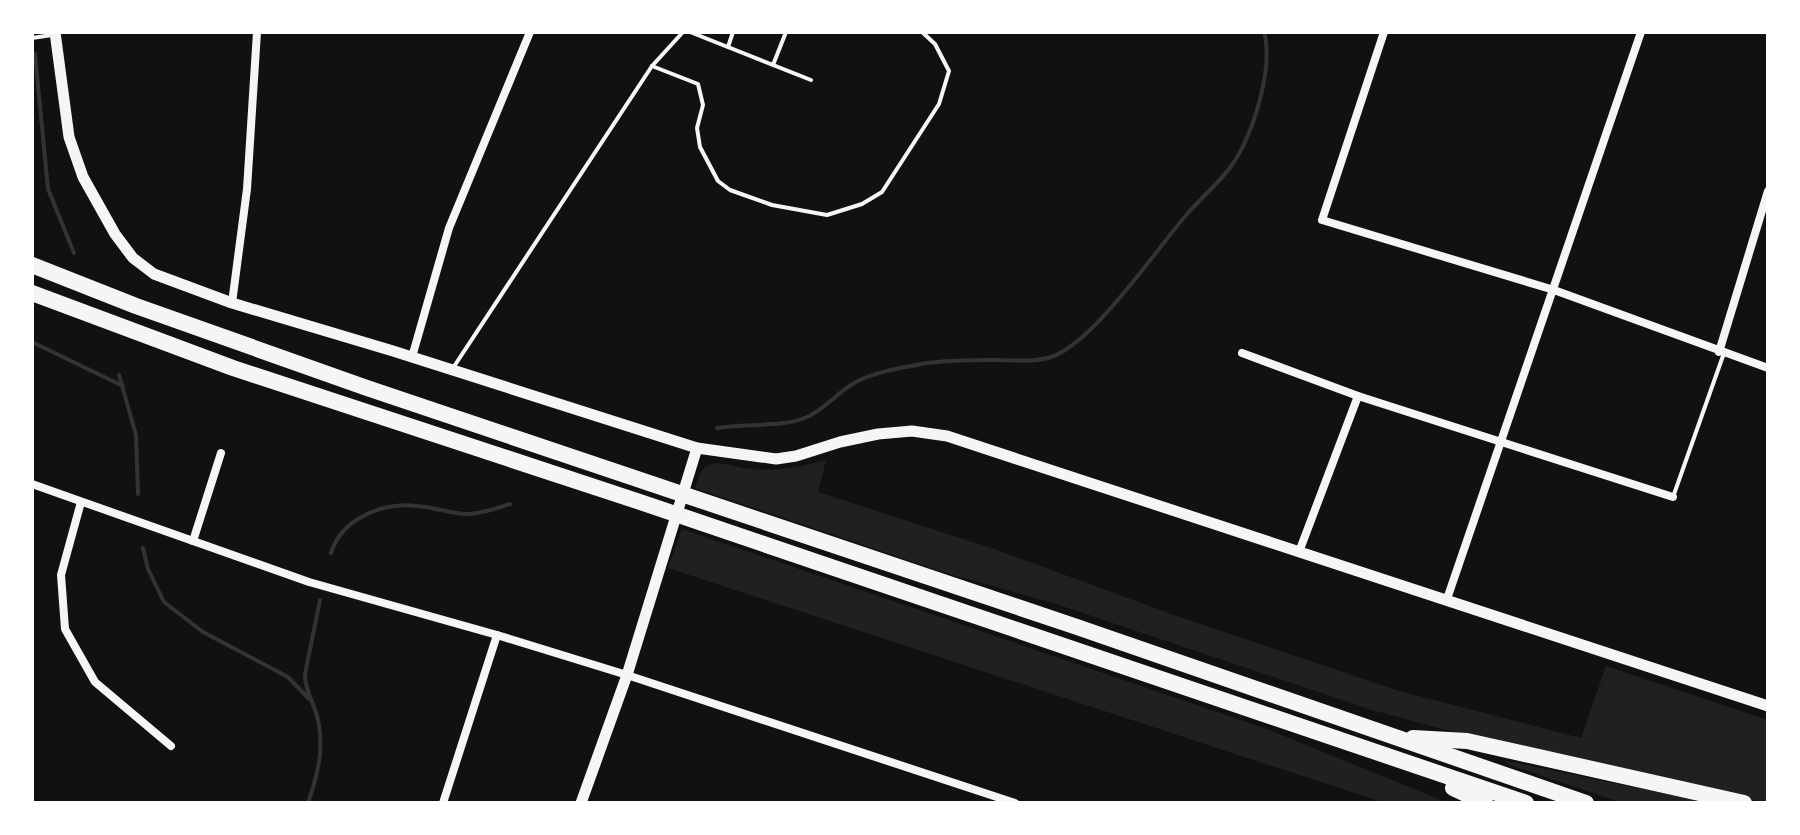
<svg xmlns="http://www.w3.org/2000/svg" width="1800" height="835" viewBox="0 0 1800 835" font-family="Ubuntu,sans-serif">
  <rect width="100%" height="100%" fill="#111"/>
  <g fill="#202020">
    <path d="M 826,460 L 818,492 L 994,549 L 1174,615 L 1399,691 L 1581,738 L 1606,666 L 1768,720 L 1768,803 L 1498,744 L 1372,710 L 1053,603 L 949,574 L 695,488 C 698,480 700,470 707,466 C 717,460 727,465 738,467 C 769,473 796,468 826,460 Z"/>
    <path d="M 682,529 L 1267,729 L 1448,803 L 1385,803 L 668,568 Z"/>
    <path d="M 1502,760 L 1709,803 L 1623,803 L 1510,765 Z"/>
  </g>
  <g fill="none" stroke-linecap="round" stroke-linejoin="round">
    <g stroke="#333" stroke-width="4">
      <path d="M 35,54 L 48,189 L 74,253"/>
      <path d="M 32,342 L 123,386"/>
      <path d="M 119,375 L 136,435 L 138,494"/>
      <path d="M 717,428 C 745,423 782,428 807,417 C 825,409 835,395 851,385 C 871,372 898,369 921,364 C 944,360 971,360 994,360 C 1014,360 1035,363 1054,356 C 1095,340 1156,250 1187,214 C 1201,198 1219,183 1232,165 C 1253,134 1274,69 1264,32"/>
      <path d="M 143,548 L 148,569 L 164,602 L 203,632 L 288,677 L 309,699"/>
      <path d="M 331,553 C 342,518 383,502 417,506 C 434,507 451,514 467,514 C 481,514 497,508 510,504"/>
      <path d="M 308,803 C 318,774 325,746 317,716 C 313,701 305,691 305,674 L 320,600"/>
    </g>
    <g stroke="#f5f5f5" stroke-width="4">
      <path d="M 690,32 L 811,80"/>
      <path d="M 32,38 L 52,35"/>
      <path d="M 728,47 L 733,32"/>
      <path d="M 773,65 L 786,32"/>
      <path d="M 652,66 L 698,84 L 703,105 L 697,128 L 700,147 L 718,181 L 730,190 L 772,205 L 827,215 L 862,204 L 882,192 L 939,104 L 949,71 L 935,44 L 922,32"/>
      <path d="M 453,368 L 652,66 L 683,32"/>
      <path d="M 1673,497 L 1724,353"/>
    </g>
    <g stroke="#f5f5f5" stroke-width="8">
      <path d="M 1384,32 L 1322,220 L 1554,290 L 1768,368"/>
      <path d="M 232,303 L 247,189 L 257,32"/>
      <path d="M 1719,352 L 1768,191"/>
      <path d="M 1242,353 L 1358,396 L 1673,497"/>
      <path d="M 412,357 L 449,228 L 530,32"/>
      <path d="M 32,484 L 309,582 L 497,635 L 627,675 L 1015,803"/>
      <path d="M 81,502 L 61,575 L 65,629 L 95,682 L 171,746"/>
      <path d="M 193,541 L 221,453"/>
      <path d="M 1299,552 L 1358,396"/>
      <path d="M 1447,599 L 1641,32"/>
      <path d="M 443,803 L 497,635"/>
    </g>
    <g stroke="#f5f5f5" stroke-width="11">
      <path d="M 55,32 L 69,137 L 83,177 L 115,234 L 133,258 L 154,274 L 232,303 L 393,351 L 697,448 L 776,459 L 796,456 L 840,442 L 878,434 L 912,431 L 947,436 L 1768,706"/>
      <path d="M 581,803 L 627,675 L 697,448"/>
    </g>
    <g stroke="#f5f5f5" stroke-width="16">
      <path d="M 32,265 L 136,306 L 367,388 L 1077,627 L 1586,803"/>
      <path d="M 32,293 L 233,368 L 640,502 L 1526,803"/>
      <path d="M 1413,738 L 1467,741 L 1744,803"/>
      <path d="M 1453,788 L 1485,803"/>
    </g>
  </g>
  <rect width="1800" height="835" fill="none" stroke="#ffffff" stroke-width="68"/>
</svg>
